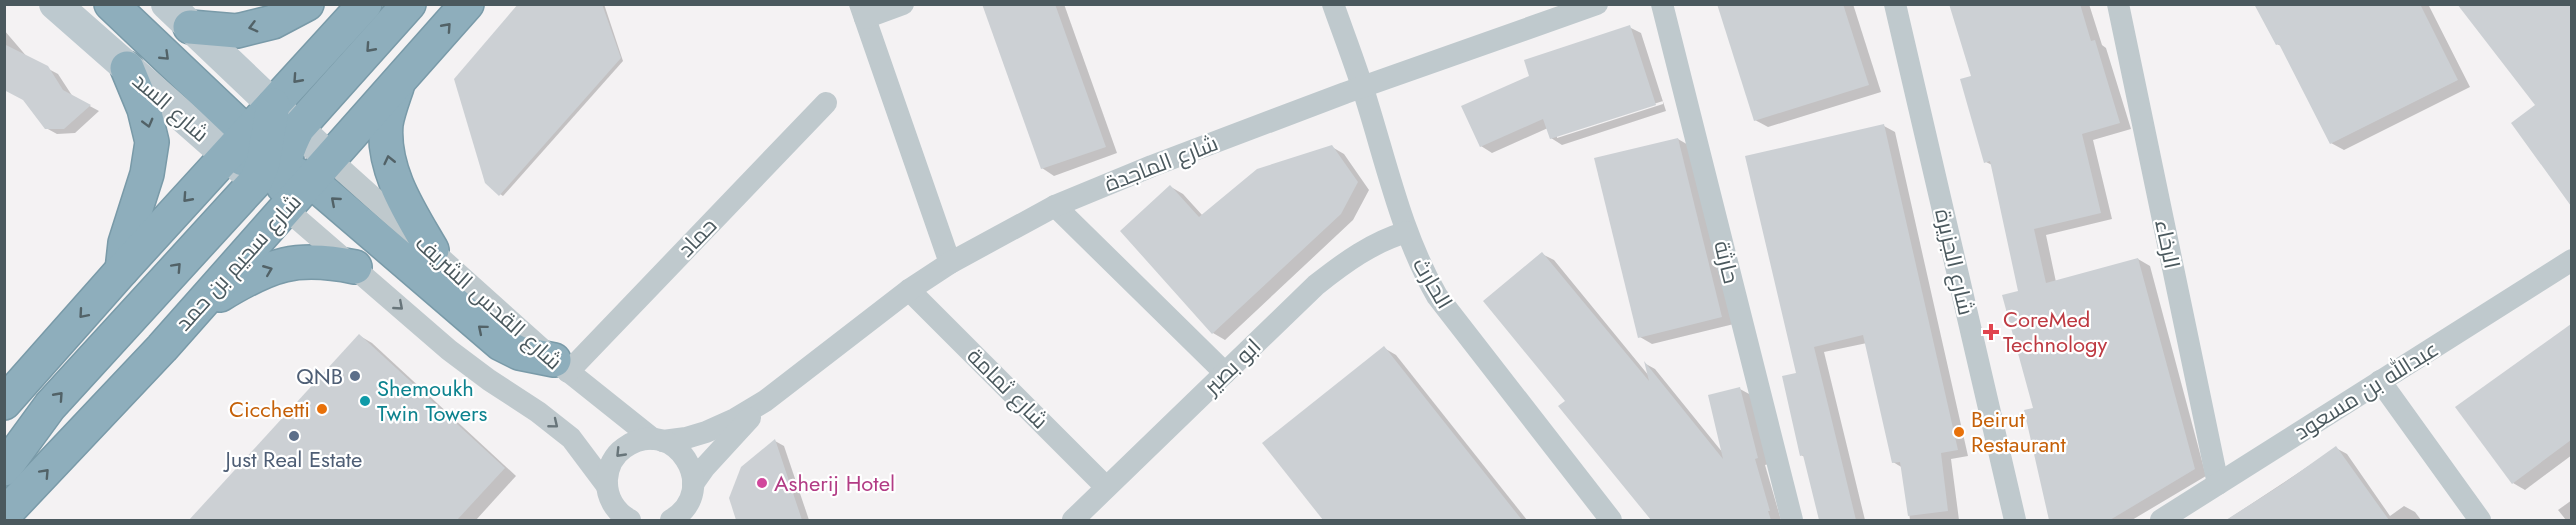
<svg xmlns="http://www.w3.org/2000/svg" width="2576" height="525" viewBox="0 0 2576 525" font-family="Jost,Cairo,sans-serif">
  <rect width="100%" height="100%" fill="#f4f2f3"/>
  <g fill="#0003" fill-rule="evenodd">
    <path d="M 520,4 L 604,4 L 623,61 L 503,196 L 500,194 Z"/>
    <path d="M 984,4 L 1064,4 L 1117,153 L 1054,176 L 1042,168 Z"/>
    <path d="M 1718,4 L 1853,4 L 1881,92 L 1768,127 L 1755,120 Z"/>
    <path d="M 1951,4 L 2089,4 L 2102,45 L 2106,48 L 2131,129 L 2093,140 L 2112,219 L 2046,235 L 2056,282 L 2138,259 L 2150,266 L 2206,476 L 2132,520 L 2050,520 L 2026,411 L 2034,409 L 2020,292 L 1992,165 L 1986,162 L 1973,77 Z"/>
    <path d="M 2256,4 L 2428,4 L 2470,87 L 2344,150 L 2331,143 L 2283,47 L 2277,44 Z"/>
    <path d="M 2459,4 L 2572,4 L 2572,204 L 2514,123 L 2538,106 Z"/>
    <path d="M 1629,27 L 1641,33 L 1666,111 L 1562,145 L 1551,138 L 1548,128 L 1492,153 L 1481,146 L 1531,77 ZM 1663,101 L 1663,104 L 1557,138 L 1557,135 Z"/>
    <path d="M 4,30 L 28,58 L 58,74 L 73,97 L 99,111 L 75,133 L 57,134 L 46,128 L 24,99 L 4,89 Z"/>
    <path d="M 1884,126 L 1895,132 L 1968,456 L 1951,459 L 1959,520 L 1910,520 L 1903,468 L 1893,462 L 1867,343 L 1824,352 L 1865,520 L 1821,520 L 1805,457 L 1801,455 L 1797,374 Z"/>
    <path d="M 1678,139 L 1690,146 L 1734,324 L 1652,344 L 1640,337 Z"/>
    <path d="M 1332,147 L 1344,154 L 1369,190 L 1353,220 L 1225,340 L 1213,333 L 1171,187 L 1183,194 L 1203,216 Z"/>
    <path d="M 1542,254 L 1554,260 L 1649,376 L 1646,364 L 1655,369 L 1723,453 L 1740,389 L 1751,395 L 1769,464 L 1765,465 L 1781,520 L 1653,520 L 1560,406 L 1567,401 Z"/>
    <path d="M 2572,326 L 2572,455 L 2525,490 L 2513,483 L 2457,407 Z"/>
    <path d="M 360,336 L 372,343 L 516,476 L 476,520 L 191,520 Z"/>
    <path d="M 1384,348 L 1396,355 L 1527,520 L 1325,520 L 1264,444 Z"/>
    <path d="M 775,441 L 784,446 L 809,520 L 738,520 L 731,498 Z"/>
    <path d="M 2336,448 L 2347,454 L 2390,516 L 2404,506 L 2415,512 L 2421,520 L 2366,520 L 2359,511 L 2345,520 L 2227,520 Z"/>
    <path d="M 2572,500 L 2572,520 L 2566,520 L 2558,510 Z"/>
  </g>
  <g fill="#ccd0d4">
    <path d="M 518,4 L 602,4 L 621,58 L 499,196 L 485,183 L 454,79 Z"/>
    <path d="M 982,4 L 1055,4 L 1106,147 L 1041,169 Z"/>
    <path d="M 1717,4 L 1843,4 L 1869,85 L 1754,121 Z"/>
    <path d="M 1949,4 L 2080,4 L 2091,41 L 2095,40 L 2120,123 L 2082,134 L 2101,213 L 2034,229 L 2046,283 L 2138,258 L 2195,469 L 2110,520 L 2049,520 L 2024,410 L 2033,408 L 2002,295 L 2018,291 L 1990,161 L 1984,163 L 1960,79 L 1971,76 Z"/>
    <path d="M 2254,4 L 2420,4 L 2458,80 L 2330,144 L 2279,44 L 2276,45 Z"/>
    <path d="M 2457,4 L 2571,4 L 2571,206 L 2511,123 L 2535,105 Z"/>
    <path d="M 1630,25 L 1656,105 L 1550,139 L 1543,119 L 1480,147 L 1461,106 L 1529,76 L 1524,60 Z"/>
    <path d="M 4,44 L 48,66 L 63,90 L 91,105 L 64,129 L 45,129 L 23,100 L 4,90 Z"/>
    <path d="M 1884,124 L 1958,450 L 1941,453 L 1948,511 L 1908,516 L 1900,462 L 1892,463 L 1863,335 L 1814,347 L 1856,520 L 1819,520 L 1803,455 L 1800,456 L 1782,376 L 1796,373 L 1745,156 Z"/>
    <path d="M 1678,138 L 1722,317 L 1638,338 L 1594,158 Z"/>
    <path d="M 1332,145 L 1358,182 L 1341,214 L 1212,334 L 1120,231 L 1170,185 L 1199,217 L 1257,169 Z"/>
    <path d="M 1542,252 L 1649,381 L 1644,361 L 1723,459 L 1708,395 L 1740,387 L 1758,458 L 1755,459 L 1770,511 L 1768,511 L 1771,520 L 1651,520 L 1558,406 L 1565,401 L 1483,301 Z"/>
    <path d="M 2571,324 L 2571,440 L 2512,484 L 2455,407 Z"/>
    <path d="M 359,334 L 505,468 L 457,520 L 189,520 Z"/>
    <path d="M 1384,346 L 1522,520 L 1323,520 L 1262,443 Z"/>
    <path d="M 775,439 L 802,520 L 736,520 L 729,498 L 741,467 Z"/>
    <path d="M 2336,446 L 2389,520 L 2226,520 L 2281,485 Z"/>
  </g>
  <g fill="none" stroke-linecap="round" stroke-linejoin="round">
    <g stroke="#799aa8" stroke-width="36">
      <g id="highway">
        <path d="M 111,4 L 247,133 L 267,144"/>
        <path d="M 190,27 L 237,31 L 273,22 L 307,4"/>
        <path d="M 397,87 C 393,99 388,112 386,124 C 382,171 410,212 432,250"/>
        <path d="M 243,159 L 283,168 L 311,181 L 501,344 L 519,353 L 554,360"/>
        <path d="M 283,186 C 283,164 287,148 298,128 L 409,4"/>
        <path d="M 122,270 L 125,243 L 147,174 L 152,142 L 144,109 L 127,68"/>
        <path d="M 220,295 C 271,264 296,255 355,267"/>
        <path d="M 4,403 L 122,270 L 365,4"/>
        <path d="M 4,469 L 50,406 L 256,181 L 263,163 L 273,105"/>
        <path d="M 4,515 L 162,348 L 467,4"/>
      </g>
    </g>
    <g stroke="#bfc9cd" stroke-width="22">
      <path d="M 860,4 L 950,263"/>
      <path d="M 1333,4 C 1345,38 1358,71 1368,105 C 1388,170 1403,237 1437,296 L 1611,520"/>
      <path d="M 1662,4 L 1792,520"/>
      <path d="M 1895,4 L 2015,520"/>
      <path d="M 2118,4 L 2218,484"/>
      <path d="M 865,18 L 903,4"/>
      <path d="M 330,159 L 554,360 L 653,439"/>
      <path d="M 1055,206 L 1225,373"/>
      <path d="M 286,209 L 449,350 L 489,380 L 538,412 L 571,438 L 607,486"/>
      <path d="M 909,290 L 1106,487"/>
      <path d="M 568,372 L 826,103"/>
      <path d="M 2380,381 L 2480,520"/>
      <path d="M 663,441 L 686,438 L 706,432 L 735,419 L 765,401 L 909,290 L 950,263 L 1055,206 L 1152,166 L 1345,93 L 1597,4"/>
      <path d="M 693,484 L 705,467 L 750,418"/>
      <path d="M 630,520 C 615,512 606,497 607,479 C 608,467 614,455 624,448 C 674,412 723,490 671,520"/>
      <path d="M 1073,520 L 1316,285 C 1344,263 1372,242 1407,232"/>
      <path d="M 2161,520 L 2572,260"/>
    </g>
    <g stroke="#bdc9cf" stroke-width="32">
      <path d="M 55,4 L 246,172"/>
      <path d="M 167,4 L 330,159"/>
    </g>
    <use href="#highway" stroke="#8eaebc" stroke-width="33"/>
  </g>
  <defs><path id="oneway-chevron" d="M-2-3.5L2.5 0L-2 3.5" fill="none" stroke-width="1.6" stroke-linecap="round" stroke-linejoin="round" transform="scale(1.5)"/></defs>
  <g stroke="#526267">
    <use href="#oneway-chevron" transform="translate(253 27) rotate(165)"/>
    <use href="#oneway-chevron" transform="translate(447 27) rotate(-48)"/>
    <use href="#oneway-chevron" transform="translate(370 48) rotate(132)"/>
    <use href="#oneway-chevron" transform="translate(165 56) rotate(44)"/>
    <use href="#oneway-chevron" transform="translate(297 79) rotate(132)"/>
    <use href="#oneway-chevron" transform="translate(148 123) rotate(75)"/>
    <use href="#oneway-chevron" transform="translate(389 160) rotate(-103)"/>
    <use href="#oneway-chevron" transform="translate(187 198) rotate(132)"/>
    <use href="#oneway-chevron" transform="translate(335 201) rotate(-139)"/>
    <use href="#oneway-chevron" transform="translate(177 267) rotate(-47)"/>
    <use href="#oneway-chevron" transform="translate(268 270) rotate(-22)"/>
    <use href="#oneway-chevron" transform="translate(83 314) rotate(131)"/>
    <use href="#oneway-chevron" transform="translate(482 329) rotate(-140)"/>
    <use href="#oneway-chevron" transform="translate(59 396) rotate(-48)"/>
    <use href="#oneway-chevron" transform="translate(45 473) rotate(-47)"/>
  </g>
  <g stroke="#68757a">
    <use href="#oneway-chevron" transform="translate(399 306) rotate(41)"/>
    <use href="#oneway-chevron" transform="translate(554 424) rotate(39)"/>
    <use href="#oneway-chevron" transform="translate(620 453) rotate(134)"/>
  </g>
  <path fill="#e0444e" stroke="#fff" stroke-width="2" d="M1988 323h6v6h6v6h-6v6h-6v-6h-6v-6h6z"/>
  <g fill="#5c6f8a" stroke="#fff" stroke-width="2">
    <circle cx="355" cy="376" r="6"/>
    <circle cx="294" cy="436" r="6"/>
  </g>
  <circle fill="#0f9aa8" stroke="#fff" stroke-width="2" cx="365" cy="401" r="6"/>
  <g fill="#e8710a" stroke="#fff" stroke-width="2">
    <circle cx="322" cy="409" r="6"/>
    <circle cx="1959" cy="432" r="6"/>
  </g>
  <circle fill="#d1479c" stroke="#fff" stroke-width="2" cx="762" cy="483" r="6"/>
  <g text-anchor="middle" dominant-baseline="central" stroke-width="4.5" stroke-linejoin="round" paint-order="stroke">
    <g font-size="22" fill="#4b595e" stroke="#fff">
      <text transform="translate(171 107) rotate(41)">شارع السد</text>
      <text transform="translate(1161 163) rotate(-21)">شارع الماجدة</text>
      <text transform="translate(697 237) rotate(-46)">حماد</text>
      <text transform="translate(2168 244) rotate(78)">الرخاء</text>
      <text transform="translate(238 262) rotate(-48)">شارع سحيم بن حمد</text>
      <text transform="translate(1727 262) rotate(76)">حارثة</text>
      <text transform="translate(1955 262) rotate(77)">شارع الجزيرة</text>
      <text transform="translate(1433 283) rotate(59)">الحارث</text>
      <text transform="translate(489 302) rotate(42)">شارع القدس الشريف</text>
      <text transform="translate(1232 366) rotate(-44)">ابو بصير</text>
      <text transform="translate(1008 388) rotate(45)">شارع ثمامة</text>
      <text transform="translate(2366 390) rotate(-32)">عبدالله بن مسعود</text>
    </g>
    <g font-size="22" fill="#be3a42" stroke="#fff" text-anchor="start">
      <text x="2003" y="319">CoreMed<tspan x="2003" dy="25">Technology</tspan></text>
    </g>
    <g font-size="22" fill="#4e5e75" stroke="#fff" text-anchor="end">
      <text x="343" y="376">QNB</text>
      <text x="294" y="459" text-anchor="middle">Just Real Estate</text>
    </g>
    <g font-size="22" fill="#0d838f" stroke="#fff" text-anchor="start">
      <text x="377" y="388">Shemoukh<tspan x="377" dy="25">Twin Towers</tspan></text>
    </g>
    <g font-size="22" fill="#c56008" stroke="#fff" text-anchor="end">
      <text x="310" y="409">Cicchetti</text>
      <text x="1971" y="419" text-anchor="start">Beirut<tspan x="1971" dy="25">Restaurant</tspan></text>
    </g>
    <g font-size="22" fill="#b23c85" stroke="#fff" text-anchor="start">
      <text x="774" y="483">Asherij Hotel</text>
    </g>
  </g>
  <rect width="2576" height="525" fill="none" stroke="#4b595e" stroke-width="12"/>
</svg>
